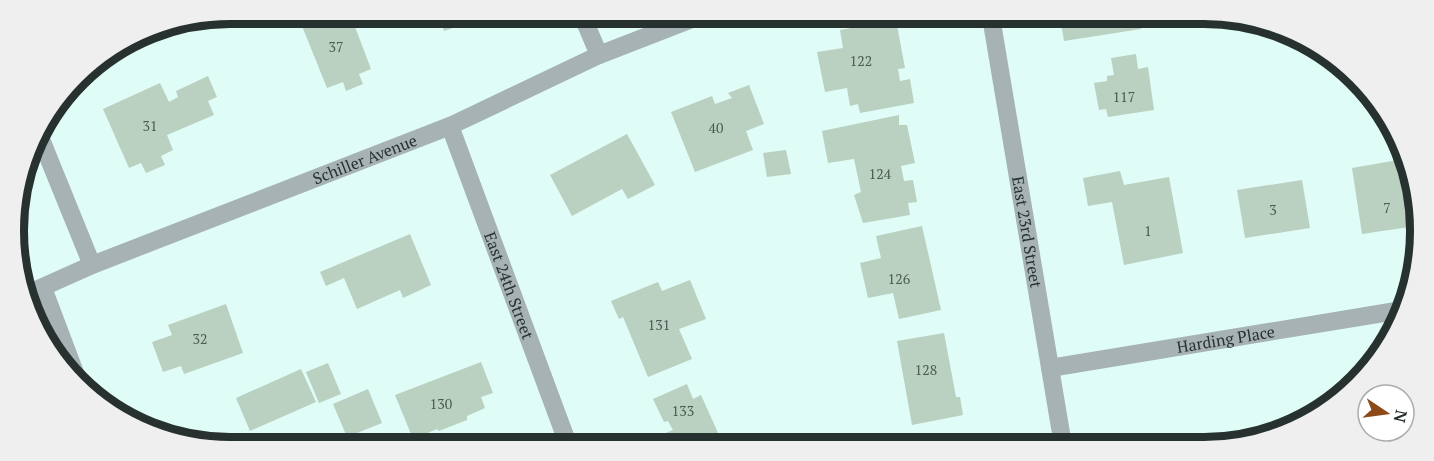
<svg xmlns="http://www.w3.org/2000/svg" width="1434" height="461" viewBox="0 0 1434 461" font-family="'PT Serif',serif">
  <rect width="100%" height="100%" fill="#dffcf7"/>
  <g fill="#bad0c1">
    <path d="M 320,14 L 339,14 L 342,23 L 352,19 L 371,69 L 359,74 L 363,84 L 346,91 L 343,82 L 327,88 L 300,21 Z"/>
    <path d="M 439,14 L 484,15 L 485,17 L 444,31 Z"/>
    <path d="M 1060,17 L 1140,17 L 1141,29 L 1064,41 Z"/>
    <path d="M 896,20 L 905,68 L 898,69 L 900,81 L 910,79 L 914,103 L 860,113 L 858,104 L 850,106 L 847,88 L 825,92 L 817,52 L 843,48 L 840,30 Z"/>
    <path d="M 1252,20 L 1268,27 L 1274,29 L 1254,34 Z"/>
    <path d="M 1136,54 L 1138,69 L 1148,67 L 1154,110 L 1108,117 L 1106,109 L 1099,110 L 1094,83 L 1107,81 L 1107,76 L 1114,75 L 1111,58 Z"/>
    <path d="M 208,76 L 217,97 L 208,101 L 214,115 L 167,135 L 173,150 L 161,156 L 165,165 L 146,173 L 141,163 L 129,168 L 103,109 L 160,83 L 169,102 L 178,97 L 176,91 Z"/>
    <path d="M 749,85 L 764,124 L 746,131 L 753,150 L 695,172 L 671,112 L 712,96 L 715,104 L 732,98 L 728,93 Z"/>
    <path d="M 899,115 L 899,125 L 907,125 L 915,163 L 901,166 L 904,181 L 913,180 L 917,202 L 908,203 L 910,215 L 863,223 L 854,195 L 861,192 L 854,159 L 828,163 L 822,131 Z"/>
    <path d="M 627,134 L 655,185 L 628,199 L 622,189 L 572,216 L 550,175 Z"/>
    <path d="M 786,150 L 791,174 L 767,177 L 763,153 Z"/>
    <path d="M 1404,159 L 1416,189 L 1416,226 L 1362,234 L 1352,168 Z"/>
    <path d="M 1120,171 L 1124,185 L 1169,177 L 1183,253 L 1124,265 L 1112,202 L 1088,206 L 1083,178 Z"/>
    <path d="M 1302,180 L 1310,228 L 1245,238 L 1237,190 Z"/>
    <path d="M 922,226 L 941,310 L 899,319 L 893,293 L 868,298 L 860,263 L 881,258 L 876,236 Z"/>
    <path d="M 410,234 L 431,285 L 403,298 L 400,290 L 357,309 L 344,278 L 326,286 L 320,272 Z"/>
    <path d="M 690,280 L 706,319 L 679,329 L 692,359 L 648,377 L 623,317 L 619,319 L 611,301 L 658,282 L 662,291 Z"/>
    <path d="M 226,304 L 243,353 L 184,374 L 181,366 L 163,372 L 152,342 L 172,335 L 168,325 Z"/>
    <path d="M 944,333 L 956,397 L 960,397 L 963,415 L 912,425 L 897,341 Z"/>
    <path d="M 481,362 L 493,393 L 481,397 L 485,408 L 467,416 L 467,420 L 439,431 L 437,429 L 413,439 L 395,395 Z"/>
    <path d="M 328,363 L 341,394 L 319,403 L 306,372 Z"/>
    <path d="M 301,369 L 316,402 L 250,431 L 236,398 Z"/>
    <path d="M 687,384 L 693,399 L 701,395 L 723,444 L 665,444 L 661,435 L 673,430 L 668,421 L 664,422 L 653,399 Z"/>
    <path d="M 368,389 L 382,423 L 347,437 L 333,404 Z"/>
    <path d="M 1347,389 L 1347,393 L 1305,422 L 1302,409 L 1327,404 L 1325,394 Z"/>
  </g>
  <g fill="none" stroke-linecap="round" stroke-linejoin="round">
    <g stroke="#a6b2b4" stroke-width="18">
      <path d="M 582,15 L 599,55"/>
      <path id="s1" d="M 991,17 L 1063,445"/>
      <path id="s2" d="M 450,126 L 568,444"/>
      <path d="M 38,132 L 92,265"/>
      <path d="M 43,288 L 77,378"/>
      <path id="s3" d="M 25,295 L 92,265 L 450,126 L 599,55 L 702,15"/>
      <path id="s4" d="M 1050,368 L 1402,310"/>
    </g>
  </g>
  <g text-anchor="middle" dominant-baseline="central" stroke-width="4.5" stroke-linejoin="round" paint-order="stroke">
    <g font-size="14" fill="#4c5a54">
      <text x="336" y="46">37</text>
      <text x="861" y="60">122</text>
      <text x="1124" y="96">117</text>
      <text x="150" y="125">31</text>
      <text x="716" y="127">40</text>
      <text x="880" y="173">124</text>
      <text x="1387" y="207">7</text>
      <text x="1273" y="209">3</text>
      <text x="1148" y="230">1</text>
      <text x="899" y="278">126</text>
      <text x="659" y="324">131</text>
      <text x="200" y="338">32</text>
      <text x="926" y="369">128</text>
      <text x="441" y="403">130</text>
      <text x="683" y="410">133</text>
    </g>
    <g font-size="16" fill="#273230" stroke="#fff">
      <text stroke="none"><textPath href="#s3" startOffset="366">Schiller Avenue</textPath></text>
      <text stroke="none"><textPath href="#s1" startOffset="218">East 23rd Street</textPath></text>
      <text stroke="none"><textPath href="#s2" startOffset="170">East 24th Street</textPath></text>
      <text stroke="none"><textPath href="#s4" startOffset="178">Harding Place</textPath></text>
    </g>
  </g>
  <path d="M0 0H1434V461H0ZM230 24H1204A206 206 0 0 1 1410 230V231A206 206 0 0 1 1204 437H230A206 206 0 0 1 24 231V230A206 206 0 0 1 230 24Z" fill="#eeefee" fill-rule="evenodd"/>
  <path fill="none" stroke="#273230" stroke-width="8" d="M230 24H1204A206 206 0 0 1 1410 230V231A206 206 0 0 1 1204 437H230A206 206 0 0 1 24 231V230A206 206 0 0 1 230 24Z"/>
  <g transform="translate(1386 413) rotate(103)"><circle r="28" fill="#ffffff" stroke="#a9adac" stroke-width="1.5"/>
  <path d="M0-4.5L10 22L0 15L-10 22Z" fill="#8d4a19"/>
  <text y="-9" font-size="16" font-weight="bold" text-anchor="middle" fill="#273230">N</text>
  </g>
</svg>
